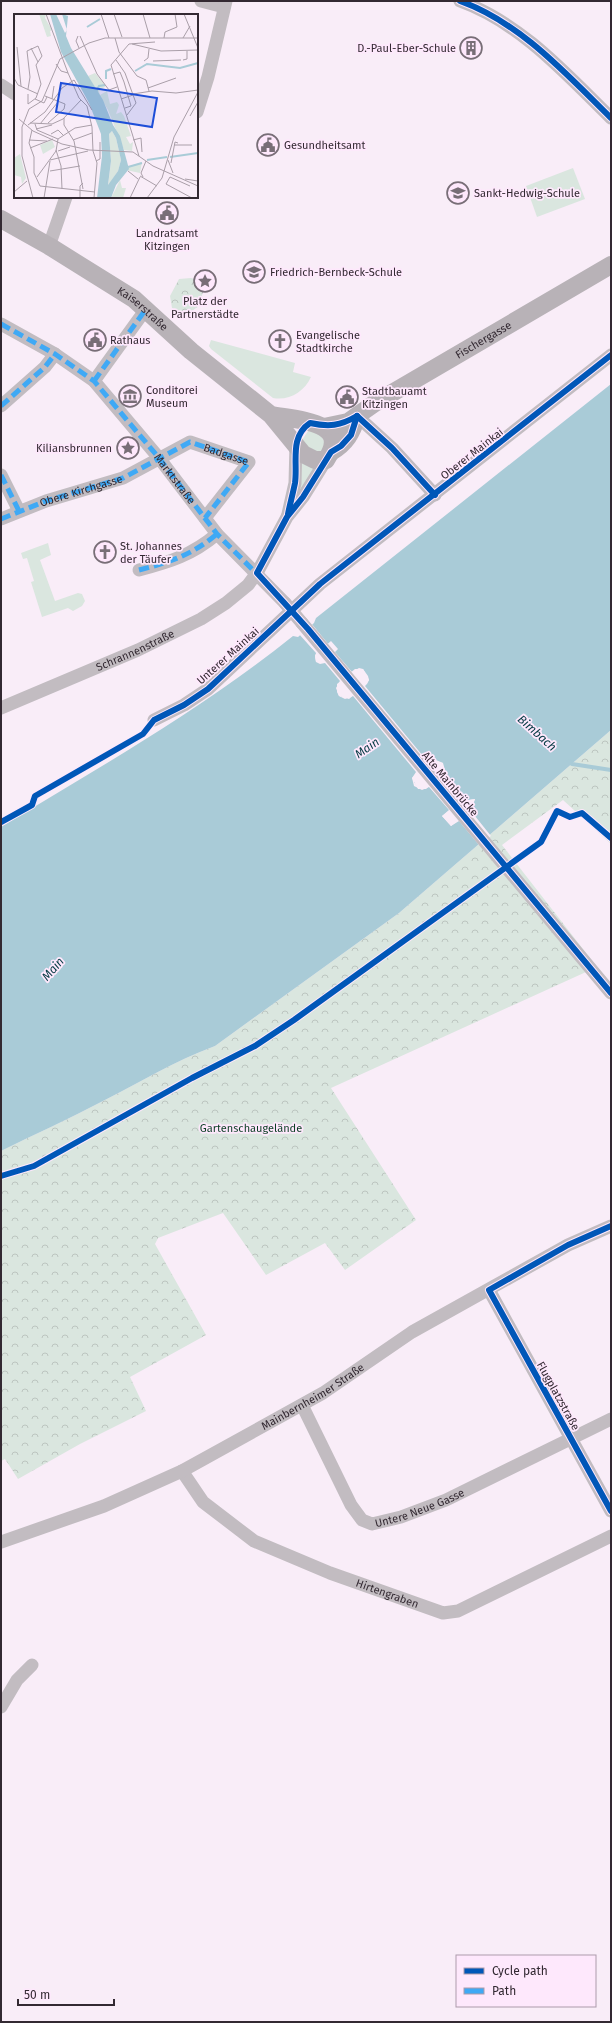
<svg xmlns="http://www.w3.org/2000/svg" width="612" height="2023" viewBox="0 0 612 2023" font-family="'Fira Sans',sans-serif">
  <defs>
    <pattern id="park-crowns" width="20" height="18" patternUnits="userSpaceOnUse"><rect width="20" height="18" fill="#dae6df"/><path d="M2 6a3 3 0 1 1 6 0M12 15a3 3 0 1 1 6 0" fill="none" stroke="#bcc5c0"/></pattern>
  </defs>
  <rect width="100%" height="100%" fill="#f9edf8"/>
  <g fill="#dae6df">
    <path d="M 573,168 L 585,199 L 537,217 L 526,186 Z"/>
    <path d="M 211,340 L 295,363 L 293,372 L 311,377 C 304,392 289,401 273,398 L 211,349 L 209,346 Z"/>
    <path d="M 319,430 L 327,448 L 315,455 L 302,440 L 308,431 Z"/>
    <path d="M 298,461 L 316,465 L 301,493 L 298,482 Z"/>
    <path d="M 48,543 L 51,555 L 40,560 L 55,601 L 78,593 L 82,594 L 85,601 L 82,606 L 73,611 L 68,608 L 42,617 L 31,582 L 34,581 L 27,558 L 23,559 L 21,553 Z"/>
  </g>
  <g fill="url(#park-crowns)">
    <path d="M 191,278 L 197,280 L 204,290 L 197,308 L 196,308 L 187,315 L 179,314 L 172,308 L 170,296 L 179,279 Z"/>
    <path d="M 611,730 L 611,844 L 563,800 L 502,845 L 597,967 L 331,1088 L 416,1220 L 345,1270 L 325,1243 L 266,1275 L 223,1213 L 158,1238 L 155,1244 L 206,1335 L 130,1377 L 146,1411 L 80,1444 L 18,1479 L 5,1459 L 1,1461 L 1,1151 C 35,1134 69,1119 103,1101 C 141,1082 174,1061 215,1046 L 399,913 Z"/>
  </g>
  <path fill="#a9cbd7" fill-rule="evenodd" d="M 611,384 L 611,730 L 399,913 L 215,1046 C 174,1061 141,1082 103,1101 C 69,1119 35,1134 1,1151 L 1,827 C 100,767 202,709 293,636 L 298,637 L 314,623 L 316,618 ZM 331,641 L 338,649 L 325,662 L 316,662 L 315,655 ZM 355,669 L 363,669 L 369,680 L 367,684 L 349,699 L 339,696 L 337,692 L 337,684 ZM 432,760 L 443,763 L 443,774 L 426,789 L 418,789 L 412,778 ZM 475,799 L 470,811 L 451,826 L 442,816 L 462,801 Z"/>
  <path fill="#f9edf8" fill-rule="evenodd" d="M 311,623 L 329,645 L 317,656 L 318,660 L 323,661 L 334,651 L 352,672 L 359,668 L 363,669 L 368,676 L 369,680 L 365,686 L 428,762 L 436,760 L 443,763 L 445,770 L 441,777 L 462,801 L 475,799 L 471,811 L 491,836 L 479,845 L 459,821 L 451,826 L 442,816 L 449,810 L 429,787 L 422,790 L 414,786 L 412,778 L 416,772 L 353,696 L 345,699 L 339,696 L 336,688 L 340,681 L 325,663 L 320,664 L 316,662 L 315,657 L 316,653 L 299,634 ZM 356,671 L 362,671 L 365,674 L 366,683 L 348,697 L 342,697 L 338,691 L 339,685 ZM 433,762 L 441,765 L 442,773 L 425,787 L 418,787 L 414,782 L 416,776 ZM 472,802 L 469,810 L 451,823 L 445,816 L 463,803 Z"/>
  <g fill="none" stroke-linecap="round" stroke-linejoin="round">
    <path stroke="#a9cbd7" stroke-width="4" d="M 569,761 L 572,764 L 611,770"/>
    <g stroke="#c2bcc1" stroke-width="13">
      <path d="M 201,1 L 224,7"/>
      <path d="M 460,1 C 521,23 566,74 611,118"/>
      <path d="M 1,85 L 15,94"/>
      <path d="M 197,112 L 208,77 L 226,1"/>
      <path d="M 49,246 L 66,197"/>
      <path d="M 1,324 L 55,354 L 94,381 L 159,458 L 217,534 L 285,603"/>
      <path d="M 94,381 L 146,309"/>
      <path d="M 1,406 L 45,367 L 55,354"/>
      <path d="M 357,416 L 392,448 L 435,495"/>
      <path d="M 1,475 L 19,511"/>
      <path d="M 288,514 L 295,483 L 296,444"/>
      <path id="s1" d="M 1,519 L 46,501 L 123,478 L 190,442 L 249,462 L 205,518"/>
      <path d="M 139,570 C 170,562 192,555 217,534"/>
      <path d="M 302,623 L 611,993"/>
      <path id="s2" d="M 1,708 L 138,650 L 201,619 L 226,603 L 248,585 L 257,573 L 287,517 L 303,497 L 326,460"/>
      <path d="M 154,720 L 184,705 L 208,689 L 320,584 L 611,355"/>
      <path d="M 489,1290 L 611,1511"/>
      <path id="s3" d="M 302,1405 L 351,1505 L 362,1520 L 372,1524 L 401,1517 L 446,1500 L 611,1419"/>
      <path id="s4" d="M 182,1471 L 203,1502 L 254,1541 L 330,1573 L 443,1613 L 458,1611 L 611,1536"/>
      <path id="s5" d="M 1,1542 L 104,1506 L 182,1471 L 323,1393 L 412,1332 L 568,1245 L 611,1226"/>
      <path d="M 1,1707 L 17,1680 L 32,1665"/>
    </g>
    <g stroke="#b8b2b7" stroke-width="18">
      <path id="s6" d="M 1,219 L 49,246 L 134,299 L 191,351 L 271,415 L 303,454 L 315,460 L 326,460 C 352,421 297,420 271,415"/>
      <path id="s7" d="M 324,427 L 348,422 L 375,403 L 611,265"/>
      <path d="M 331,452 C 346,443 352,433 357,416"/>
    </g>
    <path stroke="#c2bcc1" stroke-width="13" d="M 285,603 L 302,623"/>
    <g stroke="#3fa9f5" stroke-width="5" stroke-dasharray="10 5" stroke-linecap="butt">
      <path id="s8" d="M 1,324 L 55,354 L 94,381 L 159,458 L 217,534 L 259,576"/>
      <path d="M 94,381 L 146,309"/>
      <path d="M 1,406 L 45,367 L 55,354"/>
      <path d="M 1,475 L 19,511"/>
      <path d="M 1,519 L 46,501 L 123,478 L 190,442 L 249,462 L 205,518"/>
      <path d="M 139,570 C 170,562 192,555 217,534"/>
    </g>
    <g stroke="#fee8fc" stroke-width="8">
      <g id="cycleway">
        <path d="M 460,1 C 521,23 566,74 611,118"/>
        <path d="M 357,416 L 351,435 L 341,446 L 331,452 L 303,497 L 287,517 L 257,573 L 308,629 L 611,993"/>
        <path d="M 357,416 L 392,448 L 435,495"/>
        <path d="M 288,514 C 290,504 293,493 295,483 C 298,463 289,437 310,423 C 329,427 340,426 357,416"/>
        <path d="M 1,822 L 32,805 L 35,796 L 143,734 L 154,720 L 184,705 L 208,689 L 320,584 L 611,355"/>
        <path d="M 1,1176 L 34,1166 L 192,1078 L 255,1046 L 294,1020 L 541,842 L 557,811 L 570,817 L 582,813 L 611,838"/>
        <path d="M 611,1226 L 568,1245 L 489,1290 L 611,1511"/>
      </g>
    </g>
    <use href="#cycleway" stroke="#0057b8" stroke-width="6"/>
  </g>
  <defs>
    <g id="building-ring" transform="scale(1.15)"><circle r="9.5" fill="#fee8fc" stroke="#786e77" stroke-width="1.5"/><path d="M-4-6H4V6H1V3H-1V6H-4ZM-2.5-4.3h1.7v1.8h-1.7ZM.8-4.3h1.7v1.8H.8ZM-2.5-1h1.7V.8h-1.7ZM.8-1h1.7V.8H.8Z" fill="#786e77"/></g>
    <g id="civic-ring" transform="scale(1.15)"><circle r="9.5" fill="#fee8fc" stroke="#786e77" stroke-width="1.5"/><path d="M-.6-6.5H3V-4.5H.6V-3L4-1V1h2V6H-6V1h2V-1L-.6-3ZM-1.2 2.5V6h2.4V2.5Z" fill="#786e77"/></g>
    <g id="school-ring" transform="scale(1.15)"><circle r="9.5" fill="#fee8fc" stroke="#786e77" stroke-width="1.5"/><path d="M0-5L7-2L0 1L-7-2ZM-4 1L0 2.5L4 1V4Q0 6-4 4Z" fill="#786e77"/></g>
    <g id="sight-ring" transform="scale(1.15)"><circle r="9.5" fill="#fee8fc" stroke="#786e77" stroke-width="1.5"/><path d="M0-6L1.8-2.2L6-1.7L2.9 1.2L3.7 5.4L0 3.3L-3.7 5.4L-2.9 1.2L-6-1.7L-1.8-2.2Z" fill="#786e77"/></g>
    <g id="church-ring" transform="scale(1.15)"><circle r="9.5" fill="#fee8fc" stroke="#786e77" stroke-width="1.5"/><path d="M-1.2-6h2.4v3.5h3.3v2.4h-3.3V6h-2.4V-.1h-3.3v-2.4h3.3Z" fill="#786e77"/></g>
    <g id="museum-ring" transform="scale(1.15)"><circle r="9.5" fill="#fee8fc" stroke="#786e77" stroke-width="1.5"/><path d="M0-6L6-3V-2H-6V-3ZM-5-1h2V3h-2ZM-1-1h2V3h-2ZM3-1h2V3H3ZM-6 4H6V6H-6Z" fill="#786e77"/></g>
  </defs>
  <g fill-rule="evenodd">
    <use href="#building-ring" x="471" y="48"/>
    <use href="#civic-ring" x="268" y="145"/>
    <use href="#school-ring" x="458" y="193"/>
    <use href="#civic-ring" x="167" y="213"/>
    <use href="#school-ring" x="254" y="272"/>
    <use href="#sight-ring" x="205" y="281"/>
    <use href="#civic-ring" x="95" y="340"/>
    <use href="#church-ring" x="280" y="341"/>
    <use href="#museum-ring" x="130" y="396"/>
    <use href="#civic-ring" x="347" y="397"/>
    <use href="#sight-ring" x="128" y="448"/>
    <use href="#church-ring" x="105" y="552"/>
  </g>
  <g text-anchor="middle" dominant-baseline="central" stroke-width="3.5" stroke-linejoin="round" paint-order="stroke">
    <g font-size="11" fill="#332932" stroke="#fee8fc" text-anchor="start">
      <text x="456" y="48" text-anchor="end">D.-Paul-Eber-Schule</text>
      <text x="284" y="145">Gesundheitsamt</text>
      <text x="474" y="193">Sankt-Hedwig-Schule</text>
      <text x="167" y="233" text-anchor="middle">Landratsamt<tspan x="167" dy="13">Kitzingen</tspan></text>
      <text x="270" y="272">Friedrich-Bernbeck-Schule</text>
      <text x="205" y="301" text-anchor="middle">Platz der<tspan x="205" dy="13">Partnerstädte</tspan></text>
      <text x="296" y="335">Evangelische<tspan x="296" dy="13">Stadtkirche</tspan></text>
      <text x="110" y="340">Rathaus</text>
      <text x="146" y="390">Conditorei<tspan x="146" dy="13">Museum</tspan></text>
      <text x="362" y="391">Stadtbauamt<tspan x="362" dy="13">Kitzingen</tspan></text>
      <text x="112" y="448" text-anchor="end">Kiliansbrunnen</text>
      <text x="120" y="546">St. Johannes<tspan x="120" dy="13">der Täufer</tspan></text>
    </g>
    <g font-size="11" fill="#332932" stroke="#fee8fc">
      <text stroke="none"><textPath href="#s6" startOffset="168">Kaiserstraße</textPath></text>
      <text stroke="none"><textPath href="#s7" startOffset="183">Fischergasse</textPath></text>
      <text transform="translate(472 454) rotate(-38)">Oberer Mainkai</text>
      <text stroke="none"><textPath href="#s1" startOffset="243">Badgasse</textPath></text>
      <text stroke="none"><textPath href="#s8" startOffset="236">Marktstraße</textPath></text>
      <text stroke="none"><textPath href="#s1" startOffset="85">Obere Kirchgasse</textPath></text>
      <text stroke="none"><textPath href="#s2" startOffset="146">Schrannenstraße</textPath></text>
      <text transform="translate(228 656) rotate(-42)">Unterer Mainkai</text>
      <text transform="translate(450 784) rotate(50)">Alte Mainbrücke</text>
      <text stroke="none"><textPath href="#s5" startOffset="345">Mainbernheimer Straße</textPath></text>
      <text transform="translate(558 1396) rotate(61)">Flugplatzstraße</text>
      <text stroke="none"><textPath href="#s3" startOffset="191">Untere Neue Gasse</textPath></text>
      <text stroke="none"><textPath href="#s4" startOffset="245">Hirtengraben</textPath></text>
    </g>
    <g font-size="11" fill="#093d22" stroke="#fee8fc">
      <text x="251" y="1128">Gartenschaugelände</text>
    </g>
    <g font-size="12" font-style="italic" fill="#023841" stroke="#fee8fc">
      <text transform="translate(537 733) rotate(42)">Bimbach</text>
      <text transform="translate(367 748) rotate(-35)">Main</text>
      <text transform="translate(53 969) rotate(-49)">Main</text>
    </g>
  </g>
  <g transform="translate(14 14)">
    <rect width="184" height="184" fill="#f9edf8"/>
    <path d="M 128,148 L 126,159 L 112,156 L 116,152 Z" fill="#dae6df"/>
    <path d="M 25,0 L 32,0 L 31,4 L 38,16 L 36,17 L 37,22 L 33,23 ZM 6,140 L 12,164 L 8,170 L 7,163 L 0,161 L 0,144 Z" fill="#dae6df"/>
    <path d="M 38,126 L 41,133 L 29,140 L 26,131 Z" fill="#dae6df"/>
    <path d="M 81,59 L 92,72 L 85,77 L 86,81 L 93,77 L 96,90 L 103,88 L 105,91 L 102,100 L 107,98 L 110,102 L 117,122 L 112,123 L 116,130 L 119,128 L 118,137 L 110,136 L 94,96 L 74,62 ZM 98,117 L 102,124 L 107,146 L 104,157 L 94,172 L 97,147 L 95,120 ZM 106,166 L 108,174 L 112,174 L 109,184 L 97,184 Z" fill="#dae6df"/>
    <path d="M 36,0 L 42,0 L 51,19 L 53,16 L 48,0 L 54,2 L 52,22 L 57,34 L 89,86 L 99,111 L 106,122 L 115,155 L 102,171 L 97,184 L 83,184 L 88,142 L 87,120 L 75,89 L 47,38 ZM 98,117 L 102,124 L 107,146 L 104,157 L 94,171 L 97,147 L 95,120 Z" fill="#a9cbd7" fill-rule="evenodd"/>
    <path fill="none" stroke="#a9cbd7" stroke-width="2" d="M 73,13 L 86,5M 121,57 L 133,50 L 166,54 L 184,49M 92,65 L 92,57 L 97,55M 82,78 L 85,72 L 91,71M 156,143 L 184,139M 133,146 L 153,143M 114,153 L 128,149"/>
    <path fill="none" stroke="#aa9fa9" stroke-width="1" d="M 32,0 L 54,59M 87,0 L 95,24M 100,0 L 108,23M 129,0 L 136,24M 170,0 L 184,34M 64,22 L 62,27 L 65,34M 66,22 L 83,60 L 95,76 L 103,73M 101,24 L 105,38 L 123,62 L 132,66 L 135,77M 150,24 L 151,18 L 163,13 L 161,0M 169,24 L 176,12M 118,30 L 147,37 L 184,36M 3,33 L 7,72M 17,34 L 24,48M 102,46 L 111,59 L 122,89 L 113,101M 169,46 L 173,45 L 173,37M 130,47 L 134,44 L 135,35M 139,47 L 167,46M 42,50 L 47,57 L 54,59M 54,59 L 65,84M 99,60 L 106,58 L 110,68 L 117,92 L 111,94M 0,64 L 4,71 L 24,80M 134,74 L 162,64M 14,75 L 16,63 L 13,37 L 24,32 L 28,42 L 22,51 L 27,70 L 22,84 L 14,90 L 14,80M 119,80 L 138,77 L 162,79 L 184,76M 31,82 L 51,90 L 50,95M 65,84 L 73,92 L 78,113 L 79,137 L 83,149 L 80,184M 21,85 L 30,89 L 33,83M 38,85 L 40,72M 107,85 L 119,81M 176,102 L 184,88M 50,104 L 50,111 L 60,127 L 69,175M 5,105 L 19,117 L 48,130 L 75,136 L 119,138 L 139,152 L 184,172M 16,109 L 38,110M 34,109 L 50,95M 21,110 L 23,116 L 44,125M 26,110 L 44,88M 38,110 L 49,105 L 67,86M 14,111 L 31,98 L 48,74 L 60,66 L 78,96M 22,115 L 38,111M 18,116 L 15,129 L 20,143 L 20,159 L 26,172 L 81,178M 37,120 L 44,116 L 50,122M 15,126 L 33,127M 59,126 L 78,119M 119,126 L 127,124 L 128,138M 160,131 L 178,131M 16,134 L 39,125M 42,136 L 47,152 L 48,175M 44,137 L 56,133M 125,142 L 97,51 L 115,30 L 141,28M 36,146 L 74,137M 154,146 L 159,159M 82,147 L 86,145 L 86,128M 157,149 L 161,128 L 164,129M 36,157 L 66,152M 114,157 L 124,165M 126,162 L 143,172M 23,163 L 42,137 L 44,125 L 61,114 L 78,111M 129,163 L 127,159 L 132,147M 156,163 L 152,170 L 178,184M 156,163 L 176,172M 171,165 L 184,167M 0,178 L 13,167M 19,184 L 8,142 L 8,113 L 15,95 L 28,87 L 46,45 L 75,29 L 91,24 L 184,24M 30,184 L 36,147M 66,184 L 66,172 L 69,169M 116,184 L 126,163M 133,184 L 148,164 L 160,123 L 184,78"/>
    <path fill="#1d4ed8" fill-opacity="0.15" stroke="#1d4ed8" stroke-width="2" d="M 47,69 L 143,84 L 138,113 L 42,98 Z"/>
    <rect width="184" height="184" fill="none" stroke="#332932" stroke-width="2"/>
  </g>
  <rect width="612" height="2023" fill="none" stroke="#332932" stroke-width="4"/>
  <rect x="456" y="1955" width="140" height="52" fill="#fee8fc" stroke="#ad9cab"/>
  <rect x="464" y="1968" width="20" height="6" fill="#0057b8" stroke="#ad9cab"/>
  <text x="492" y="1975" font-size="12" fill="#332932">Cycle path</text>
  <rect x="464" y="1988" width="20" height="6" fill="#3fa9f5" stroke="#ad9cab"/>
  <text x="492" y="1995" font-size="12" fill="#332932">Path</text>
  <path d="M18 1999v6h96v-6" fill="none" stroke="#332932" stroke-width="2"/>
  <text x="24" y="1999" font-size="12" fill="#332932" stroke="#fee8fc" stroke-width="3" paint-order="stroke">50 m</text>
</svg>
